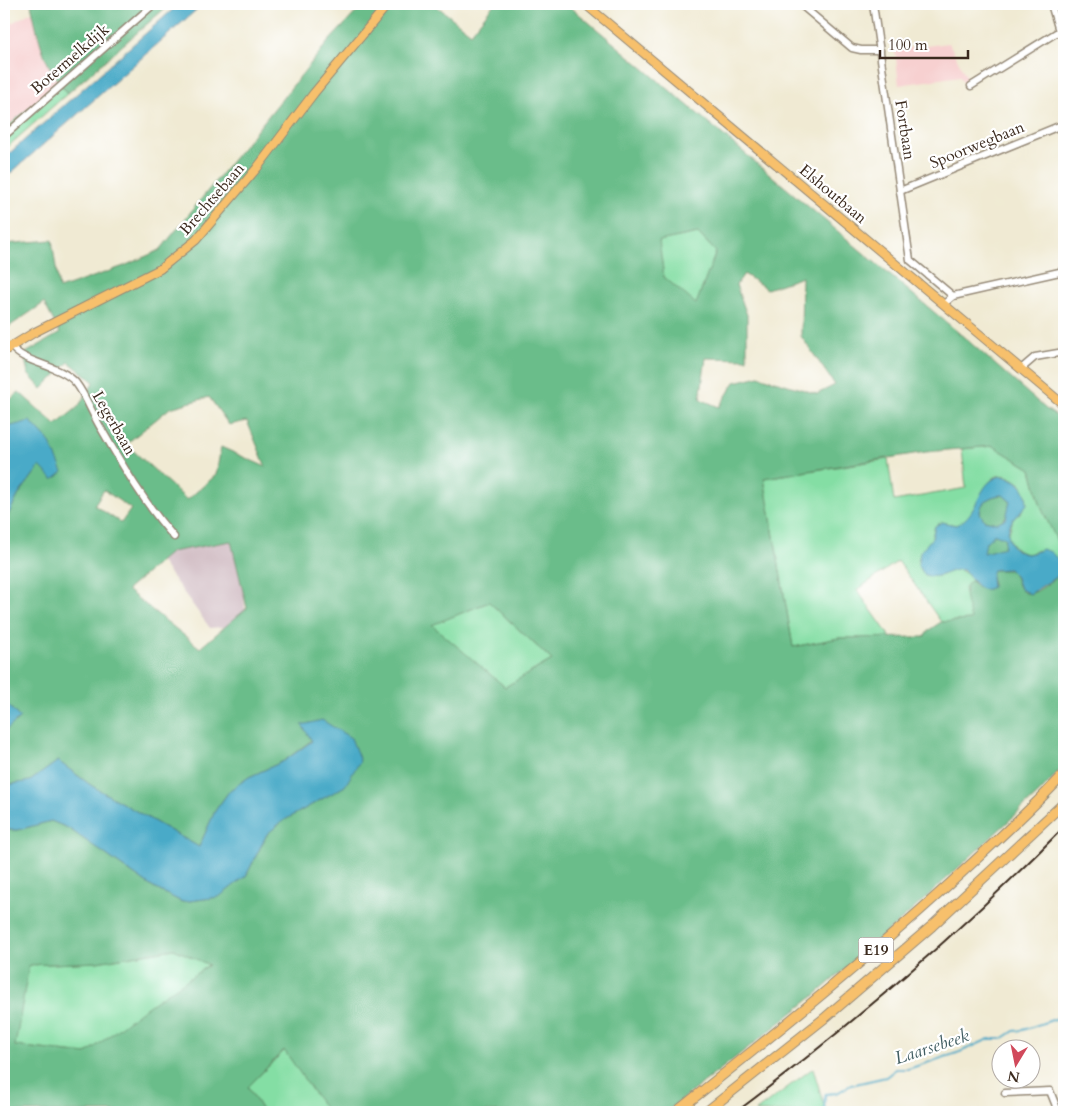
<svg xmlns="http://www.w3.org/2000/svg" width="1068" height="1116" viewBox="0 0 1068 1116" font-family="Cardo,serif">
  <rect width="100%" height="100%" fill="#fff"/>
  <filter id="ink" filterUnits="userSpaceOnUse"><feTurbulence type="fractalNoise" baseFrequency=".02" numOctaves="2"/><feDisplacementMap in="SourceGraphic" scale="10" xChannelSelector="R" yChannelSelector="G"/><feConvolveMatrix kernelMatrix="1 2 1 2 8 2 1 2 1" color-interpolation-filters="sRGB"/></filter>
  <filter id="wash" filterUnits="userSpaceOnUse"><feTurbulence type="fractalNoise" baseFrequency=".0096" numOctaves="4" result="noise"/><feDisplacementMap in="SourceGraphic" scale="20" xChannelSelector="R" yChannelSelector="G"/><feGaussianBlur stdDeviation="1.12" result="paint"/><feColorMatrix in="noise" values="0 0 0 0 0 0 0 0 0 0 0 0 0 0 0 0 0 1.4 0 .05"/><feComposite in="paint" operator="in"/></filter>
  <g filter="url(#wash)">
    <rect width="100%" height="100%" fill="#f0ead3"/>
    <g fill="#f7d0d0">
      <path d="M 41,7 L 43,55 L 58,83 L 4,130 L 4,27 Z"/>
      <path d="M 949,43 L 969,82 L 964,84 L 960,76 L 899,85 L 895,50 Z"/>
    </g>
    <path fill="#d2bec5" d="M 234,539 L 242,568 L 246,625 L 210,628 L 158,558 L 168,548 Z"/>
    <g fill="#84dea4" stroke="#608461">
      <path d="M 58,83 L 68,93 L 4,150 L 4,130 Z"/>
      <path d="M 698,233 L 716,252 L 696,305 L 664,277 L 658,241 Z"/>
      <path d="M 993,446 L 1031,469 L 1041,507 L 1063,553 L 1064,566 L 1037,550 C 1024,559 1012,549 1008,536 L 1013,519 L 1022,511 L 1022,485 C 986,456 986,500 969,517 C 966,521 960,523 956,525 L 942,522 L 935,526 C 933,531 933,537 930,541 C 924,551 914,557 920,570 C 946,584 939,569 959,569 L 968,575 L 974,583 L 971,581 L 964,589 L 972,620 L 941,622 L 898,561 L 857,590 L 891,638 L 839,638 L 793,647 L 764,478 L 888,459 L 894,501 L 966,488 L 962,449 Z"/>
      <path d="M 489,602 L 552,660 L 505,687 L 431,625 Z"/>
      <path d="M 174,949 L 210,964 L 142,1011 L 86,1054 L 14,1046 L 28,965 L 97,962 Z"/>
      <path d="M 285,1050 L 323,1105 L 327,1112 L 263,1112 L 248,1087 Z"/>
      <path d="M 813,1068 L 826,1112 L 755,1112 Z"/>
    </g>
    <g fill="#6bbd8a" stroke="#537454" fill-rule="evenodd">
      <path d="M 31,4 L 170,4 L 68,93 C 43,66 39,39 31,4 Z"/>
      <path d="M 364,4 L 434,4 L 471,33 L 494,4 L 567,4 L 965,338 L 1046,409 L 1064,421 L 1064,556 L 1041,507 L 1031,469 L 993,446 L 926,452 L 764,478 L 793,647 L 839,638 L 924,637 L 929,630 L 941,622 L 971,620 C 969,609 959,588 971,581 L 979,588 L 989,589 L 993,584 L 991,576 L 993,570 L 1011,570 C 1017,576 1016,586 1022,591 C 1035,601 1051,576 1064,575 L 1064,766 L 1039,793 L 916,907 L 814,996 L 666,1112 L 327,1112 L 284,1050 L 248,1087 L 263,1112 L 4,1112 L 4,830 L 18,830 L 51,821 L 68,828 L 152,887 L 182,902 L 218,897 L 246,876 L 267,834 L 283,821 L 345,786 L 303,725 L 312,740 L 284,761 L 249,777 L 230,790 L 215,811 L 199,847 L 92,786 L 58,761 L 30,781 L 7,785 L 4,783 L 4,737 L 6,730 L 20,718 L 4,701 L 4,523 L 19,494 L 40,466 L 63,472 L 6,426 L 4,428 L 4,405 L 19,392 L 56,425 L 78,407 L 94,382 L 69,362 L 42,389 L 28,374 L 24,354 L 60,333 L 44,303 L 4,330 L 4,244 L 52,240 L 59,289 L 124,266 L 160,250 L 328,42 ZM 698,233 L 716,252 L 696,304 L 664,277 L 659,241 ZM 744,274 L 767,289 L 802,277 L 801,336 L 835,385 L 817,394 L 759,376 L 735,382 L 719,407 L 700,399 L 706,358 L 747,359 L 747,315 L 736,285 ZM 209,397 L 229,425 L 247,421 L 266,467 L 221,447 L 216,475 L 187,500 L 126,444 L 170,408 ZM 104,490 L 131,509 L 121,523 L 94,505 ZM 231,541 L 247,608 L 200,648 L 127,590 L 171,552 ZM 489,602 L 552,660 L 505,687 L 432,625 ZM 174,949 L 209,965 L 141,1011 L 86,1054 L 15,1046 L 29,965 L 97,962 Z"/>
      <path d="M 1003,495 L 1010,501 C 1011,511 1006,519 997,523 L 984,520 L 980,513 C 980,501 992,495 1003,495 Z"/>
      <path d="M 999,534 L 1005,538 L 1004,548 L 983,553 C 983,543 988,534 999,534 Z"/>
    </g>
    <g fill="#49aac8" stroke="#426a73" fill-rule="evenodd">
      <path d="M 179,4 L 203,4 L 4,179 L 4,158 Z"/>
      <path d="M 30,421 L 49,441 L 63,472 L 53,480 L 40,466 L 19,494 L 4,523 L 4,428 Z"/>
      <path d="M 1001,476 C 1017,478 1027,487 1027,504 C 1022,511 1013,517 1010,525 C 1005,537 1012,553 1027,554 C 1032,554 1037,551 1042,549 L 1051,552 L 1064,566 L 1064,575 L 1056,577 L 1030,594 L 1020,589 L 1015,575 L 1009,569 L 993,570 L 991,576 L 992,587 C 979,596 972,577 963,570 C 949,568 940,581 925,575 L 918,566 L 920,552 L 932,538 L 935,526 L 942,522 L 956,525 C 981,514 976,482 1001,476 ZM 1003,495 L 1010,501 L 1006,518 L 997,523 L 984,520 L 980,513 C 980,501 992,495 1003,495 ZM 995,534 L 1005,538 L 1004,547 L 984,553 L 986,542 Z"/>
      <path d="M 4,701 L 20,718 L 6,730 L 4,737 Z"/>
      <path d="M 322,720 L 351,738 L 360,761 L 345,786 L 283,821 L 267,834 L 246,876 L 219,897 L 182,902 L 152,887 L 68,828 L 51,821 L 18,830 L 4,830 L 4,783 L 7,785 L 30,781 L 58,761 L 92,786 L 199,847 L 215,811 L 230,790 L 249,777 L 284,761 L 312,741 L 302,725 Z"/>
    </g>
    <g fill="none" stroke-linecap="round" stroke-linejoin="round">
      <path stroke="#49aac8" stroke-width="2" d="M 824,1112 L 825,1094 L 837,1093 L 851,1085 L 886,1077 L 896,1069 L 908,1069 L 960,1052 L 989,1039 L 1002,1039 L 1014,1031 L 1023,1030 L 1064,1016"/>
    </g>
  </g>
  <g filter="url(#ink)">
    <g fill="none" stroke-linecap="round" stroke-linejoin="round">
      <g stroke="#968a78" stroke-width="9">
        <g id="minor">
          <path d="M 800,4 L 852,48 L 861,50 L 880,50"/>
          <path d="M 873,4 L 910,260 L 953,296"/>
          <path d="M 1051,4 L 1059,31"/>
          <path d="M 971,86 L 1064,28"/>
          <path d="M 4,136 L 154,4"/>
          <path d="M 900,191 L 1064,124"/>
          <path d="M 944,304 L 953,296 L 1064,271"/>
          <path d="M 11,346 C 23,364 60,364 76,383 C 86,396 93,416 102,430 C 124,468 145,504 174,537"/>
          <path d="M 1021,369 L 1035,357 L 1064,352"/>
          <path d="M 1005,1093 L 1050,1091 L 1056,1106"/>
        </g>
      </g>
      <g stroke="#968a78" stroke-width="10">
        <g id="major">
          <path d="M 585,4 L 1064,405"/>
          <path d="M 4,351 L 35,332 L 160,269 L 196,240 L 257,168 L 314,93 L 388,4"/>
        </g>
      </g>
      <g stroke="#968a78" stroke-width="11">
        <g id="highway">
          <path d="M 676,1112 C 776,1033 875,953 969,866 C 1001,836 1034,807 1064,774"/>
          <path d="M 706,1112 L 826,1017 L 932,926 L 1064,803"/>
        </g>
      </g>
      <use href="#minor" stroke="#fff" stroke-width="6"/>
      <use href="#major" stroke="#f7c06c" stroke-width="8"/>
      <use href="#highway" stroke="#f7c06c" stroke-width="9"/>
      <path stroke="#3b2a1e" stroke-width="2" d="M 736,1112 C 852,1025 962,931 1064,827"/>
    </g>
  </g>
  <g text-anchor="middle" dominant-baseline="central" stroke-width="4.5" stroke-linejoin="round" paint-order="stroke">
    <rect fill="#fff" stroke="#766a62" stroke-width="1" x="858.5" y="937.5" width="35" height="25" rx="4"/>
    <g font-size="15" font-weight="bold" fill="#3b2a1e">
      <text x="876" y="950">E19</text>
    </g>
    <g font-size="16" fill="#3b2a1e" stroke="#fff">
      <text transform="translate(70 59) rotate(-41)">Botermelkdijk</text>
      <text transform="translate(905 130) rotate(81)">Fortbaan</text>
      <text transform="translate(977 145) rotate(-22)">Spoorwegbaan</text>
      <text transform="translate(833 194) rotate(40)">Elshoutbaan</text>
      <text transform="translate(212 199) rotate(-49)">Brechtsebaan</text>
      <text transform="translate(114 423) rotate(60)">Legerbaan</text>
    </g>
    <g font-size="18" font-style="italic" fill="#415d62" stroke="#fff">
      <text transform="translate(932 1047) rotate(-18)">Laarsebeek</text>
    </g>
  </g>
  <rect width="1068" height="1116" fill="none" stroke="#fff" stroke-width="20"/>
  <g transform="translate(1016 1064) rotate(190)"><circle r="24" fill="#ffffff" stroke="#b1aaa5"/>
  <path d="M0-4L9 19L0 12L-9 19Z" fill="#d1495b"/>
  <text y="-8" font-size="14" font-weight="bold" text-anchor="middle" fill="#3b2a1e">N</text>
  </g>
  <path d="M880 50v8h88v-8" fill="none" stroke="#3b2a1e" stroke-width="2.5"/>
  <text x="888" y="50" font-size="15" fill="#3b2a1e" stroke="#ffffff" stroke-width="4" paint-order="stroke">100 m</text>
</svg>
